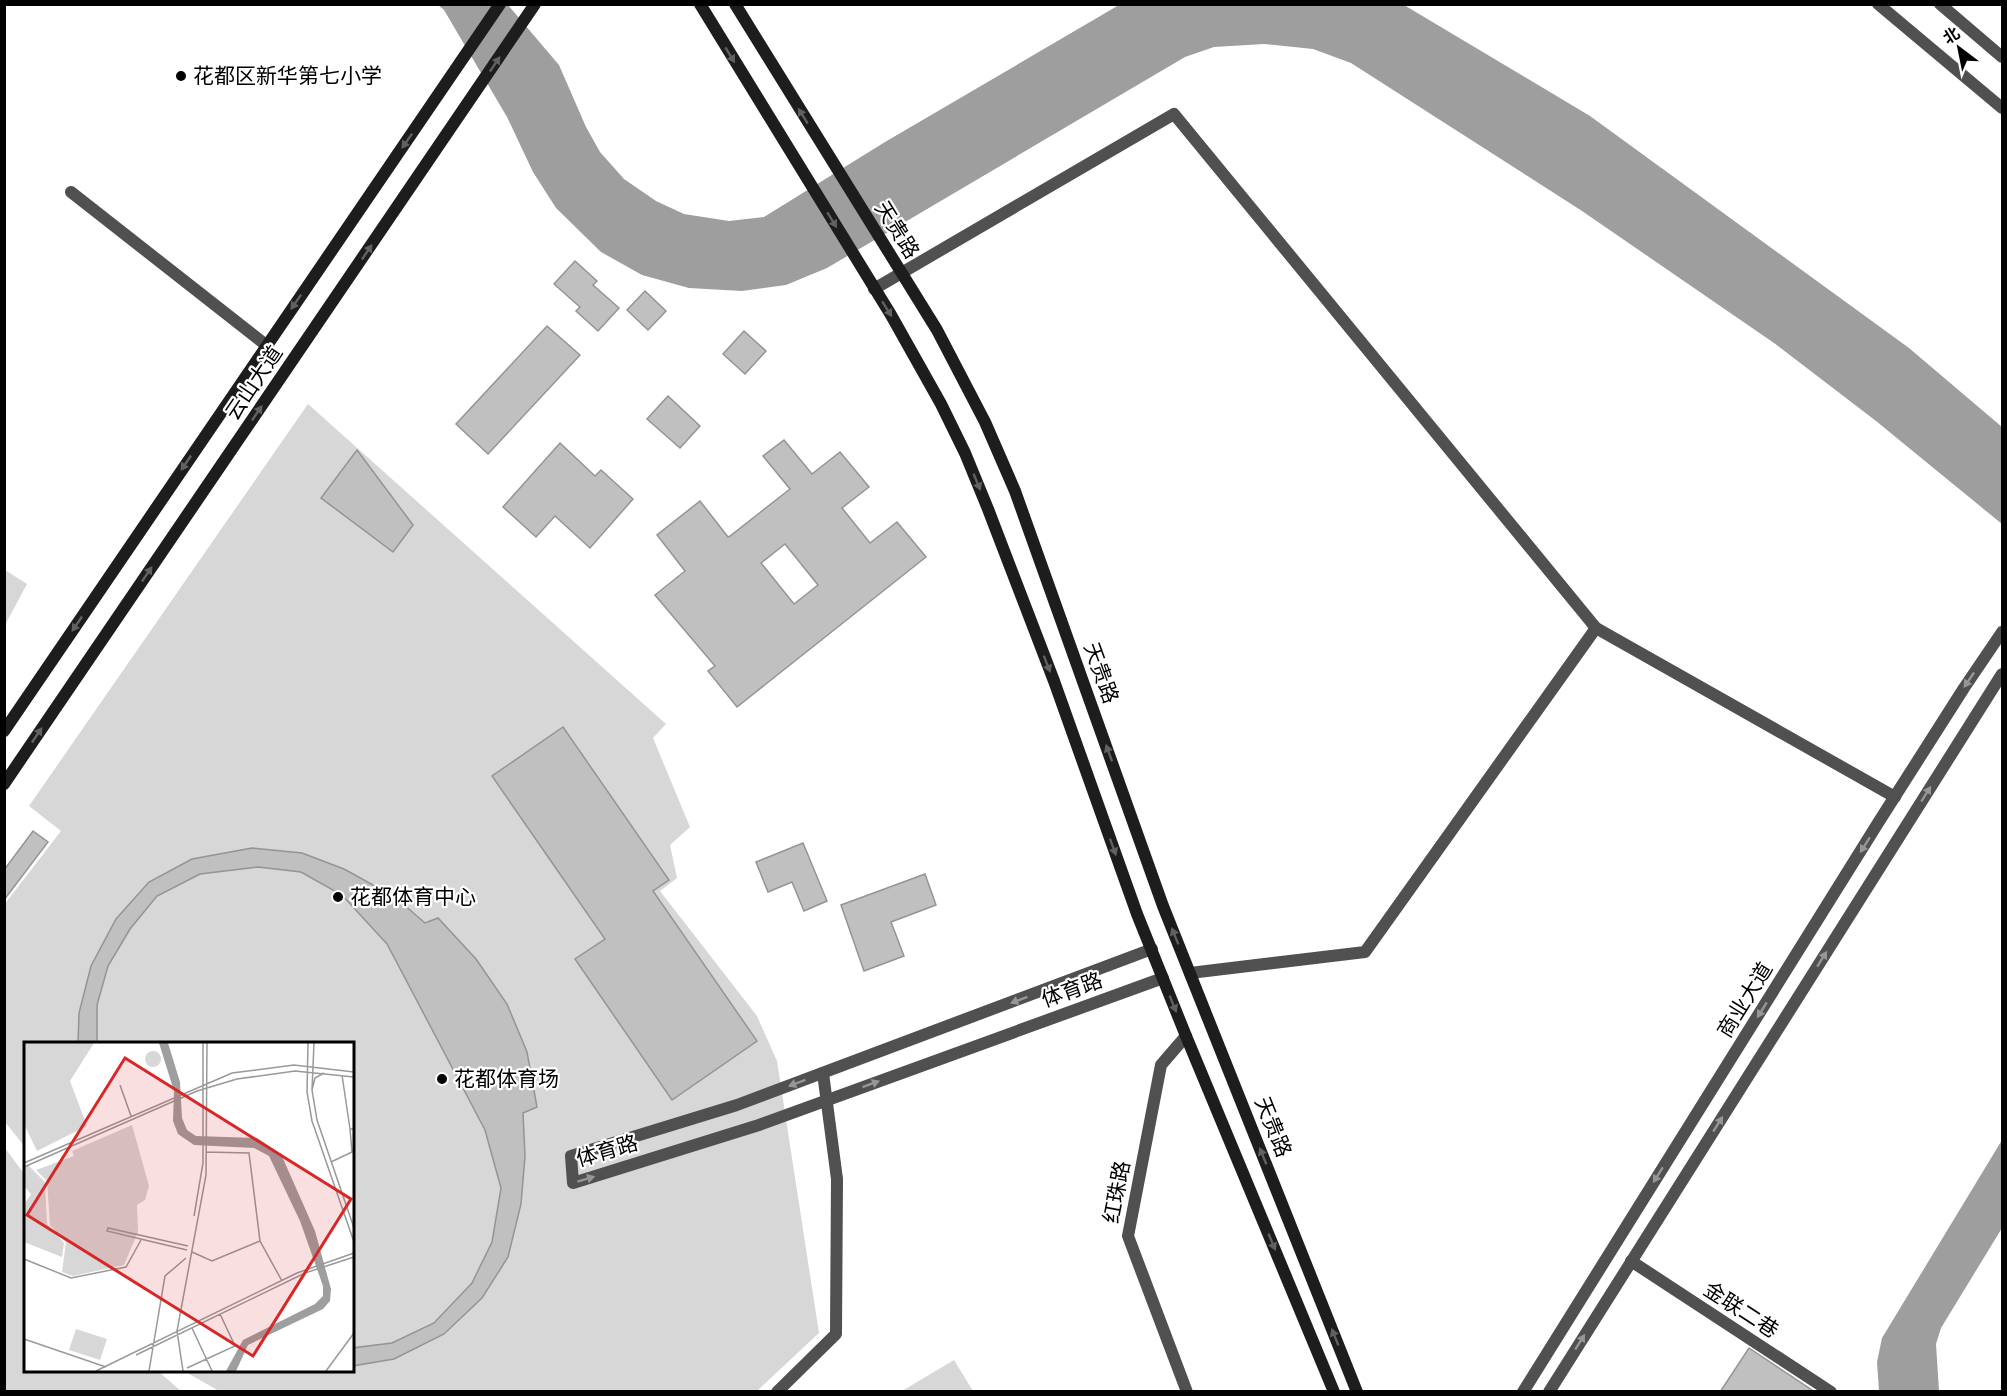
<svg xmlns="http://www.w3.org/2000/svg" width="2007" height="1396" viewBox="0 0 2007 1396" font-family="'Nunito Sans','Noto Sans SC',sans-serif">
  <rect width="100%" height="100%" fill="#fff"/>
  <g fill="#d7d7d7">
    <path d="M 308,404 L 666,724 L 653,738 L 690,827 L 670,845 L 677,878 L 660,891 L 757,1016 L 777,1061 L 819,1333 L 757,1391 L 219,1391 L 184,1371 L 352,1370 L 352,1044 L 26,1044 L 25,1147 L 5,1122 L 4,905 L 61,831 L 29,806 Z"/>
    <path d="M 5,570 L 27,584 L 5,625 Z"/>
    <path d="M 5,1148 L 25,1175 L 26,1370 L 158,1371 L 181,1391 L 5,1391 Z"/>
    <path d="M 954,1360 L 973,1391 L 902,1391 Z"/>
  </g>
  <g fill="#9e9e9e">
    <path d="M 438,5 L 508,5 L 559,65 L 586,127 L 600,152 L 624,179 L 656,201 L 684,214 L 729,221 L 764,217 L 885,142 L 1119,5 L 1404,5 L 1590,116 L 1909,348 L 2002,427 L 2002,524 L 1876,421 L 1774,343 L 1582,211 L 1351,63 L 1313,49 L 1264,44 L 1214,47 L 1185,57 L 827,268 L 786,285 L 742,291 L 689,288 L 642,275 L 601,252 L 556,208 L 533,172 L 507,117 L 444,10 Z"/>
    <path d="M 2002,1140 L 2002,1228 L 1941,1328 L 1936,1344 L 1939,1391 L 1879,1391 L 1877,1362 L 1882,1338 Z"/>
  </g>
  <g fill="#c0c0c0" stroke="#949494" stroke-width="1.5" fill-rule="evenodd">
    <path d="M 575,261 L 597,281 L 593,285 L 619,308 L 598,331 L 576,311 L 580,307 L 554,284 Z"/>
    <path d="M 645,291 L 666,311 L 648,330 L 627,310 Z"/>
    <path d="M 547,326 L 580,355 L 488,454 L 456,424 Z"/>
    <path d="M 744,331 L 766,351 L 745,374 L 723,354 Z"/>
    <path d="M 668,396 L 700,426 L 680,448 L 647,419 Z"/>
    <path d="M 784,440 L 812,474 L 840,452 L 869,487 L 842,508 L 870,543 L 897,522 L 926,557 L 737,707 L 708,671 L 715,666 L 655,595 L 685,571 L 657,535 L 700,501 L 728,537 L 730,536 L 790,489 L 763,456 ZM 785,544 L 818,585 L 794,604 L 761,563 Z"/>
    <path d="M 560,443 L 595,476 L 601,470 L 633,499 L 590,548 L 555,516 L 536,537 L 503,507 Z"/>
    <path d="M 357,450 L 413,525 L 393,552 L 321,498 Z"/>
    <path d="M 563,727 L 669,880 L 653,891 L 757,1041 L 672,1100 L 575,959 L 605,939 L 492,776 Z"/>
    <path d="M 33,831 L 48,842 L 4,900 L 4,870 Z"/>
    <path d="M 803,843 L 827,901 L 804,911 L 792,882 L 768,892 L 756,862 Z"/>
    <path d="M 252,848 L 302,853 L 344,869 L 395,897 L 425,923 L 438,918 L 476,959 L 507,1004 L 527,1052 L 537,1107 L 523,1113 L 525,1156 L 521,1204 L 508,1257 L 482,1298 L 444,1334 L 394,1359 L 352,1366 L 352,1348 L 392,1343 L 434,1323 L 472,1283 L 492,1242 L 501,1188 L 485,1130 L 387,944 L 342,895 L 301,872 L 258,867 L 200,874 L 157,896 L 130,929 L 108,966 L 97,1005 L 97,1044 L 78,1044 L 79,1013 L 91,966 L 116,919 L 149,882 L 192,859 Z"/>
    <path d="M 925,874 L 936,905 L 891,922 L 904,956 L 864,971 L 841,905 Z"/>
    <path d="M 1749,1348 L 1815,1392 L 1720,1392 Z"/>
  </g>
  <g fill="none" stroke-linecap="round" stroke-linejoin="round">
    <g stroke="#505050" stroke-width="12">
      <path d="M 71,192 L 266,345"/>
      <path d="M 874,289 L 1174,114 L 1596,628 L 1895,797"/>
      <path d="M 1152,949 L 737,1105 L 571,1156 L 573,1183 L 759,1125 L 1163,978"/>
      <path d="M 1190,973 L 1365,952 L 1596,628"/>
      <path d="M 1186,1036 L 1161,1065 L 1128,1236 L 1187,1392"/>
      <path d="M 1631,1261 L 1831,1392"/>
      <path d="M 777,1392 L 836,1334 L 837,1179 L 823,1073"/>
    </g>
    <g stroke="#505050" stroke-width="12">
      <path d="M 1878,4 L 2002,108"/>
      <path d="M 1940,4 L 2002,57"/>
      <path d="M 1523,1392 L 1878,823 L 1964,688 L 2002,632"/>
      <path d="M 1549,1392 L 2002,674"/>
    </g>
    <g stroke="#1d1d1d" stroke-width="12">
      <path d="M 700,4 L 891,315 L 941,404 L 965,453 L 988,509 L 1054,681 L 1137,914 L 1186,1036 L 1334,1392"/>
      <path d="M 735,4 L 937,330 L 985,422 L 1015,491 L 1163,906 L 1357,1392"/>
      <path d="M 4,731 L 500,4"/>
      <path d="M 4,784 L 535,4"/>
    </g>
  </g>
  <defs><path id="oneway-solid" d="M-6-.8H1V-3.2L6.5 0L1 3.2V.8H-6Z" transform="scale(1.5)"/></defs>
  <g fill="#616161">
    <use href="#oneway-solid" transform="translate(730 55) rotate(59)"/>
    <use href="#oneway-solid" transform="translate(495 64) rotate(-56)"/>
    <use href="#oneway-solid" transform="translate(803 116) rotate(-122)"/>
    <use href="#oneway-solid" transform="translate(407 141) rotate(125)"/>
    <use href="#oneway-solid" transform="translate(832 220) rotate(59)"/>
    <use href="#oneway-solid" transform="translate(367 252) rotate(-56)"/>
    <use href="#oneway-solid" transform="translate(296 302) rotate(125)"/>
    <use href="#oneway-solid" transform="translate(887 309) rotate(58)"/>
    <use href="#oneway-solid" transform="translate(257 413) rotate(-56)"/>
    <use href="#oneway-solid" transform="translate(186 463) rotate(124)"/>
    <use href="#oneway-solid" transform="translate(977 482) rotate(67)"/>
    <use href="#oneway-solid" transform="translate(147 574) rotate(-56)"/>
    <use href="#oneway-solid" transform="translate(77 624) rotate(124)"/>
    <use href="#oneway-solid" transform="translate(1047 664) rotate(69)"/>
    <use href="#oneway-solid" transform="translate(37 735) rotate(-56)"/>
    <use href="#oneway-solid" transform="translate(1109 753) rotate(-110)"/>
    <use href="#oneway-solid" transform="translate(1113 847) rotate(70)"/>
    <use href="#oneway-solid" transform="translate(1175 936) rotate(-112)"/>
    <use href="#oneway-solid" transform="translate(1173 1004) rotate(68)"/>
    <use href="#oneway-solid" transform="translate(1263 1156) rotate(-112)"/>
    <use href="#oneway-solid" transform="translate(1272 1242) rotate(67)"/>
    <use href="#oneway-solid" transform="translate(1335 1337) rotate(-112)"/>
  </g>
  <g fill="#969696">
    <use href="#oneway-solid" transform="translate(1969 680) rotate(124)"/>
    <use href="#oneway-solid" transform="translate(1926 794) rotate(-58)"/>
    <use href="#oneway-solid" transform="translate(1865 845) rotate(122)"/>
    <use href="#oneway-solid" transform="translate(1822 959) rotate(-58)"/>
    <use href="#oneway-solid" transform="translate(1019 1000) rotate(159)"/>
    <use href="#oneway-solid" transform="translate(1762 1010) rotate(122)"/>
    <use href="#oneway-solid" transform="translate(797 1083) rotate(159)"/>
    <use href="#oneway-solid" transform="translate(871 1084) rotate(-20)"/>
    <use href="#oneway-solid" transform="translate(1718 1124) rotate(-58)"/>
    <use href="#oneway-solid" transform="translate(1658 1175) rotate(122)"/>
    <use href="#oneway-solid" transform="translate(586 1179) rotate(-17)"/>
    <use href="#oneway-solid" transform="translate(1580 1342) rotate(-58)"/>
  </g>
  <g fill="#000" stroke="#fff" stroke-width="2">
    <circle cx="181" cy="76" r="6"/>
    <circle cx="338" cy="897" r="6"/>
    <circle cx="442" cy="1079" r="6"/>
  </g>
  <g text-anchor="middle" dominant-baseline="central" stroke-width="4.5" stroke-linejoin="round" paint-order="stroke">
    <g font-size="21" fill="#000" stroke="#fff" text-anchor="start">
      <text x="193" y="76">花都区新华第七小学</text>
      <text x="350" y="897">花都体育中心</text>
      <text x="454" y="1079">花都体育场</text>
    </g>
    <g font-size="21" fill="#000" stroke="#fff">
      <text transform="translate(897 230) rotate(58)">天贵路</text>
      <text transform="translate(254 383) rotate(-56)">云山大道</text>
      <text transform="translate(1101 673) rotate(70)">天贵路</text>
      <text transform="translate(1072 990) rotate(-20)">体育路</text>
      <text transform="translate(1745 1000) rotate(-58)">商业大道</text>
      <text transform="translate(1273 1127) rotate(68)">天贵路</text>
      <text transform="translate(607 1151) rotate(-16)">体育路</text>
      <text transform="translate(1117 1192) rotate(-79)">红珠路</text>
      <text transform="translate(1741 1310) rotate(33)">金联二巷</text>
    </g>
  </g>
  <g transform="translate(24 1042)">
    <rect width="330" height="330" fill="#fff"/>
    <path d="M 0,1 L 70,1 L 46,39 L 63,84 L 13,109 L 0,82 ZM121 17a8 8 0 1 1 16 0a8 8 0 1 1-16 0ZM 108,83 L 125,144 L 121,158 L 113,163 L 114,190 L 100,223 L 49,234 L 38,230 L 42,200 L 26,183 L 23,139 L 12,128 L 50,114 L 48,109 ZM 4,123 L 21,140 L 23,182 L 40,201 L 38,215 L 0,200 L 0,163 L 7,152 L 0,144 L 0,125 ZM 52,287 L 83,297 L 76,318 L 45,308 Z" fill="#d7d7d7"/>
    <path d="M 135,1 L 144,1 L 156,40 L 158,76 L 163,88 L 172,94 L 233,96 L 257,112 L 291,189 L 307,247 L 306,259 L 299,267 L 224,303 L 212,329 L 202,329 L 219,298 L 291,262 L 299,254 L 299,244 L 276,179 L 245,114 L 230,106 L 170,103 L 154,92 L 149,79 L 150,49 Z" fill="#9e9e9e"/>
    <path fill="none" stroke="#999" stroke-width="1.5" d="M 284,1 L 283,50 L 288,79 L 330,200M 290,1 L 288,48 L 293,78 L 330,186M 318,33 L 326,87M 96,43 L 107,74M 288,48 L 291,36 L 300,31M 182,110 L 225,111 L 236,199 L 258,239M 307,120 L 328,110 L 326,87 L 330,87M 0,121 L 208,31 L 270,23 L 330,30M 0,125 L 173,49 L 213,37 L 271,29 L 330,35M 170,174 L 179,121 L 179,1M 163,208 L 83,189 L 84,186 L 164,204M 168,210 L 188,219 L 236,199M 0,217 L 47,236 L 102,225 L 117,198M 168,286 L 188,329M 0,297 L 82,325M 112,313 L 281,231 L 330,215M 163,326 L 211,304 L 196,272M 72,329 L 273,231 L 330,211M 125,329 L 141,234 L 162,216M 159,329 L 153,289 L 182,133 L 183,1M 302,329 L 330,291"/>
    <path fill="#d62828" fill-opacity="0.15" stroke="#d62828" stroke-width="3" d="M 101,16 L 327,157 L 229,314 L 3,173 Z"/>
    <rect width="330" height="330" fill="none" stroke="#000" stroke-width="3"/>
  </g>
  <rect width="2007" height="1396" fill="none" stroke="#000000" stroke-width="12"/>
  <g transform="translate(1959 48) rotate(328)" stroke="#ffffff" stroke-width="4.5" paint-order="stroke">
  <path d="M0-4.5L10 22L0 15L-10 22Z" fill="#000000"/>
  <text y="-9" font-size="16" font-weight="bold" text-anchor="middle" fill="#000000">北</text>
  </g>
</svg>
